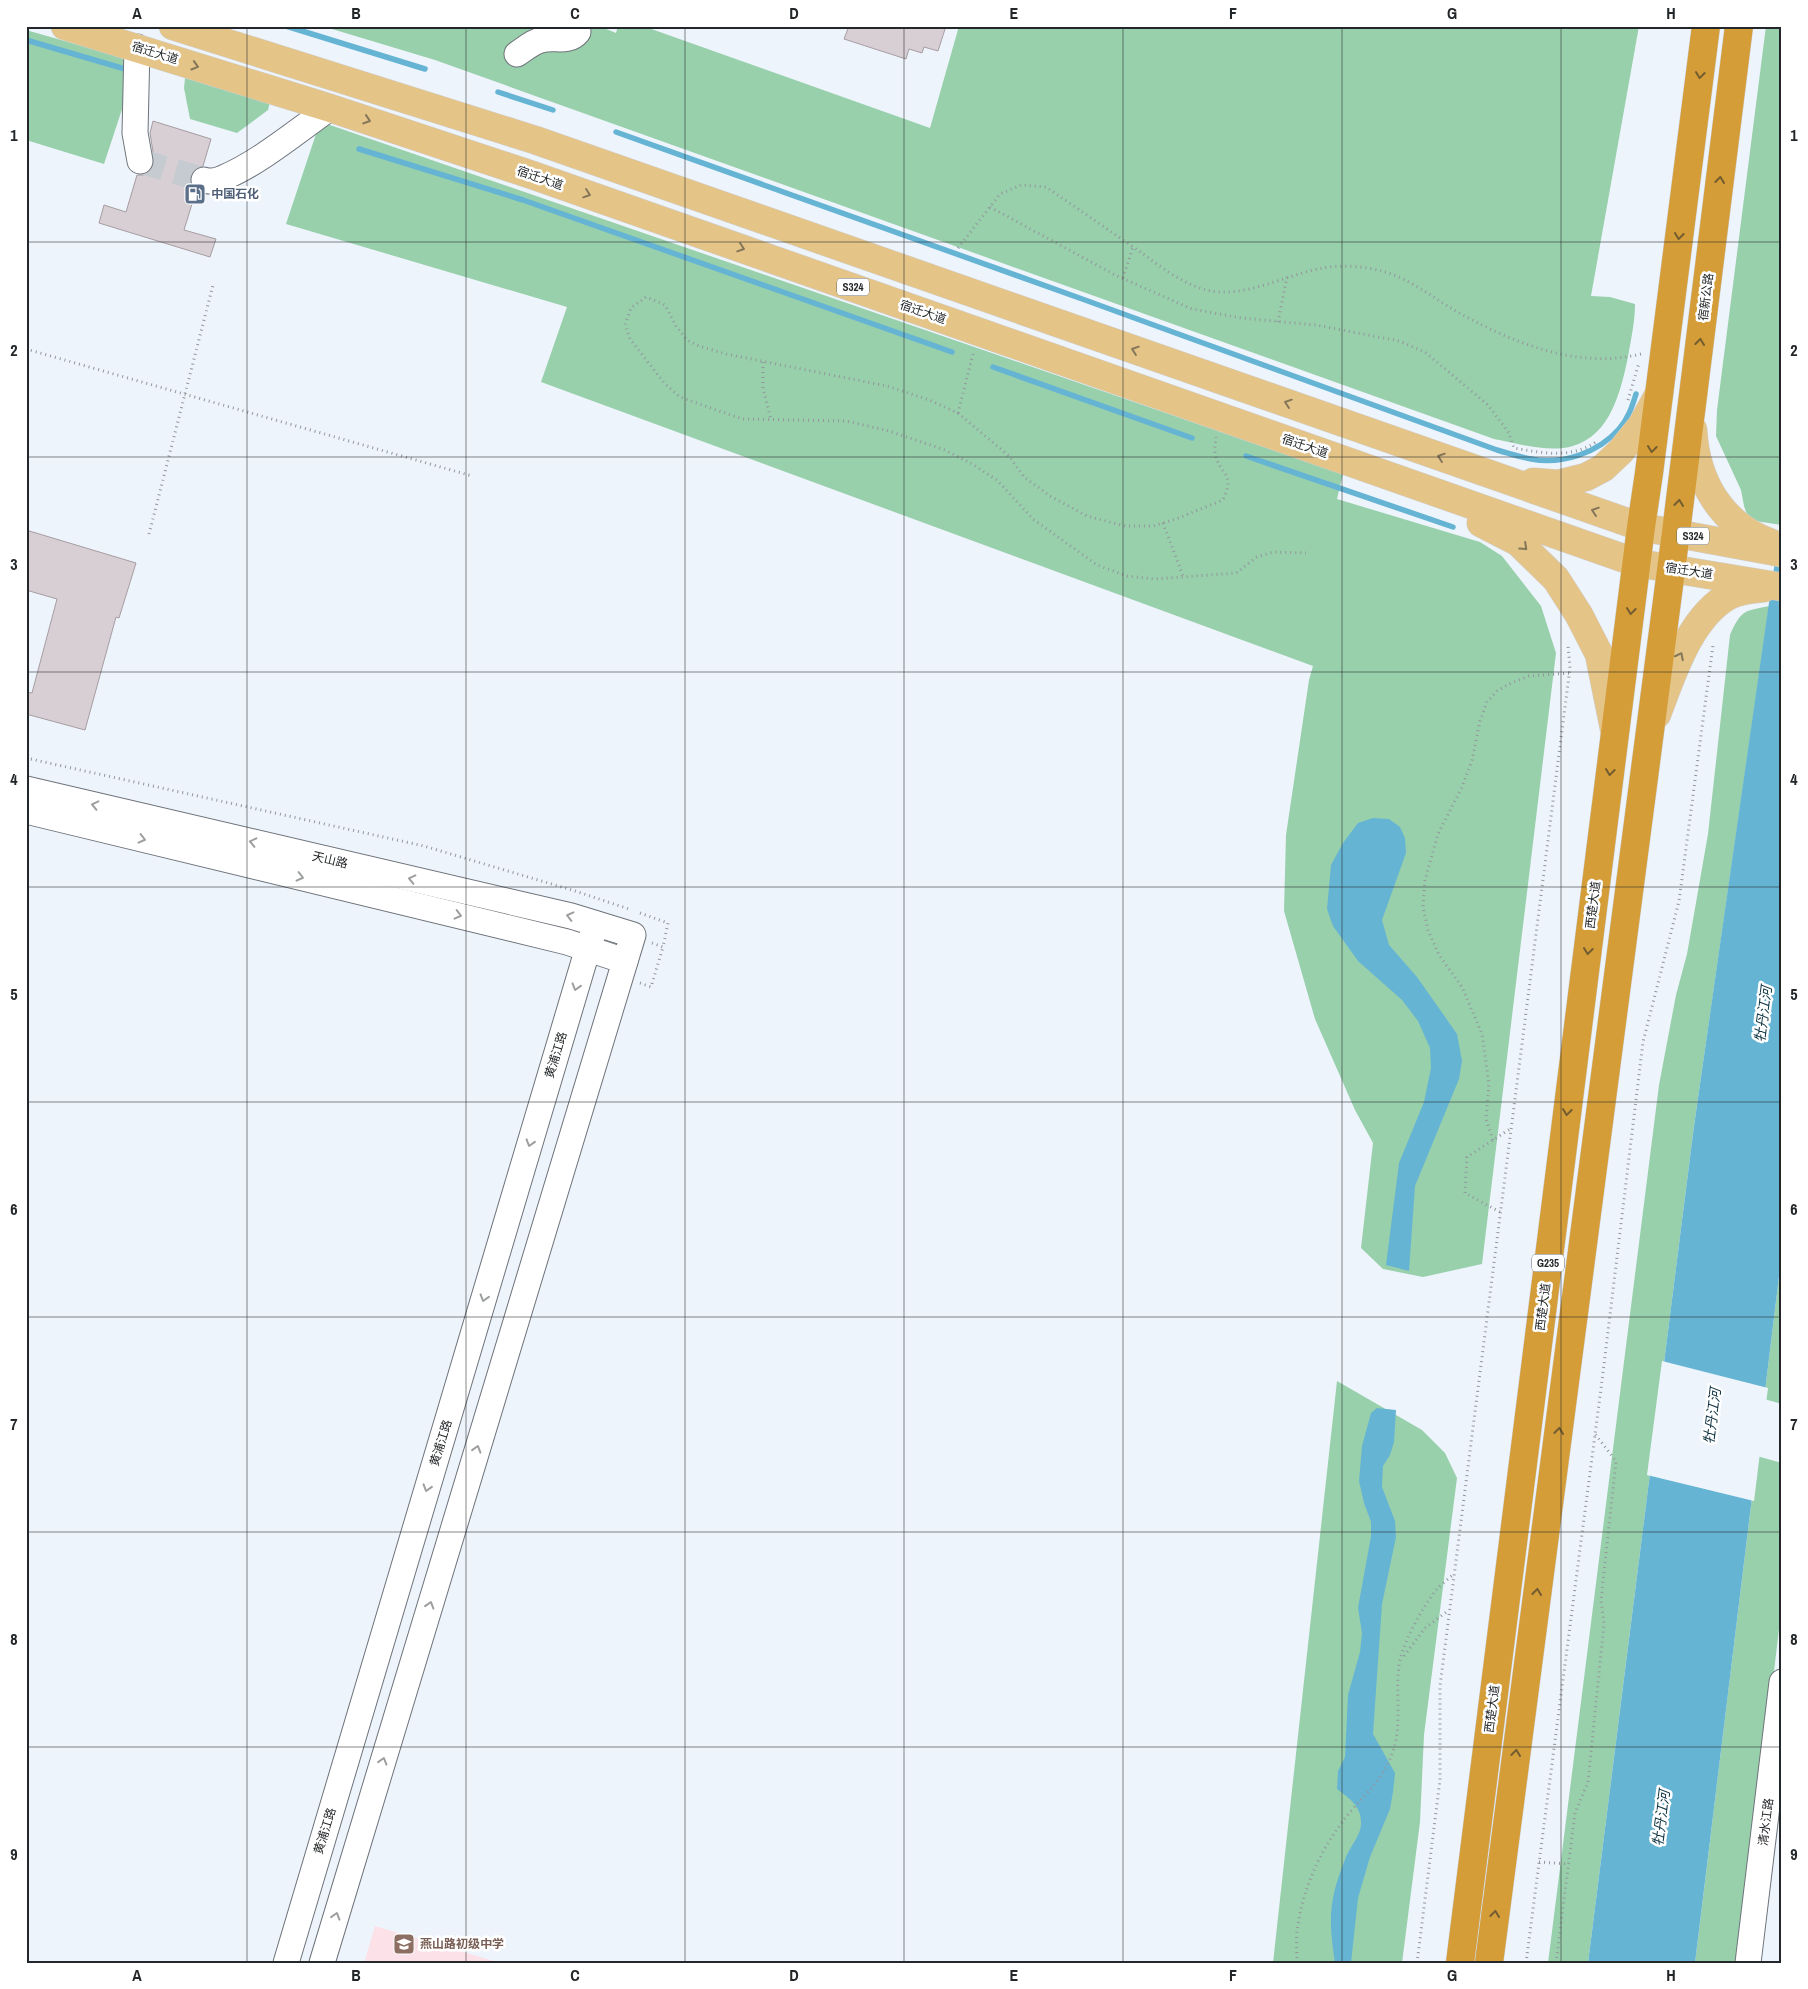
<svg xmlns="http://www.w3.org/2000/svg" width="1808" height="1989" viewBox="0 0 1808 1989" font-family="'Archivo Narrow','Noto Sans SC',sans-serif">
  <rect width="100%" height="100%" fill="#eef4fc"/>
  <path fill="#fce2e8" d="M 375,1926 L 501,1963 L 364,1963 Z"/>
  <g fill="#98d0ac">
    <path d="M 322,26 L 599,26 L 616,33 L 618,26 L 643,26 L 930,128 L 959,26 L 1639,26 L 1591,296 L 1610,297 L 1635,304 C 1635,322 1631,339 1628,357 C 1621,390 1611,435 1573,446 C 1549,453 1519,444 1494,439 L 435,60 Z"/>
    <path d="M 1766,26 L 1782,26 L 1782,525 L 1749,520 L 1744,506 L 1741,490 L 1716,436 L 1717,410 Z"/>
    <path d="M 26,30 L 128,59 L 128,91 L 104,164 L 26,140 Z"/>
    <path d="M 185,78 L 270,102 L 268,110 L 237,133 L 190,119 L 184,88 Z"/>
    <path d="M 330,125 L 1343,474 L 1337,499 L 1480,542 L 1502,556 L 1541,606 L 1556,653 L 1482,1264 L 1423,1277 L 1383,1269 L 1361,1248 L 1373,1143 L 1355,1110 L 1315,1019 L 1284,911 L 1286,835 L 1309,680 L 1313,666 L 541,382 L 567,307 L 286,224 L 318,128 Z"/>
    <path d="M 1769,606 L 1694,1126 L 1588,1963 L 1548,1963 L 1659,1085 L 1676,995 L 1687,954 L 1708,834 L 1730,635 C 1741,610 1744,611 1769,606 Z"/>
    <path d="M 1782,1252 L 1782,1404 L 1764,1399 Z"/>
    <path d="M 1337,1381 L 1422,1430 L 1445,1453 L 1457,1478 L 1424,1735 L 1420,1822 L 1402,1963 L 1273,1963 Z"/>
    <path d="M 1757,1456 L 1782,1463 L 1782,1603 L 1740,1963 L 1695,1963 Z"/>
  </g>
  <g fill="#65b4d4">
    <path d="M 1782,512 L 1782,1252 L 1695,1963 L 1588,1963 L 1694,1126 Z"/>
    <path d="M 1373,818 L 1389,819 L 1400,827 L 1405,838 L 1406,853 L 1382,920 L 1389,945 L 1417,977 L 1457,1034 L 1462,1061 L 1459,1079 L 1415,1186 L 1409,1271 L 1386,1265 L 1399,1163 L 1424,1102 L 1431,1068 L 1430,1048 L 1418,1021 L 1402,1000 L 1358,961 L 1333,926 L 1327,909 L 1331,865 L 1343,843 L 1358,823 Z"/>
    <path d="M 1377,1408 L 1396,1410 L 1394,1442 L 1390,1455 L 1383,1466 L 1382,1487 L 1395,1521 L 1396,1537 L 1382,1604 L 1373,1734 L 1395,1773 L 1393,1792 L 1390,1809 L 1370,1857 L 1358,1898 L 1351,1963 L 1335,1963 C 1328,1917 1329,1899 1346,1857 C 1351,1845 1362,1834 1361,1822 C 1361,1806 1349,1798 1337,1789 L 1338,1771 L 1345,1757 L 1348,1695 L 1360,1652 L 1362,1633 L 1358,1608 L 1371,1536 L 1371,1522 L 1364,1503 L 1359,1481 L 1362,1446 L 1371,1413 Z"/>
  </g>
  <path fill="#eef4fc" d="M 1662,1361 L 1768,1388 L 1754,1501 L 1647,1475 Z"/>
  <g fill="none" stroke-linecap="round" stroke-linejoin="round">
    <g stroke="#65b4d4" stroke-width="5.5">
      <path d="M 286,26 L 425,69"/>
      <path d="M 26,40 L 125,69"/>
      <path d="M 498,92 L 553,110"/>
      <path d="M 616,132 L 1085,300 L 1497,450 C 1508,453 1520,457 1531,459 C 1562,465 1598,453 1619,429 C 1628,419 1632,407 1636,394"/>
      <path d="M 359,149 L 523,200 L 952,352"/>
      <path d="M 993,367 L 1192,438"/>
      <path d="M 1246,456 L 1453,527"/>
    </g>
  </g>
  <g fill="#d7cfd3" stroke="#a69da2">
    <path d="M 849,26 L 946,26 L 938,51 L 924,47 L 922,53 L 909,49 L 906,59 L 844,39 Z"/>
    <path d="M 153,121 L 211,139 L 203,166 L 194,170 L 190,176 L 190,184 L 196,191 L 184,230 L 216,239 L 210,257 L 99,223 L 104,205 L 126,212 L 137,175 L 143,175 L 149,172 L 153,166 L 154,158 L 150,133 Z"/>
    <path d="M 26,530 L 136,563 L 119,618 L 116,617 L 85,730 L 26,714 L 26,692 L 32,693 L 57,599 L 26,590 Z"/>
  </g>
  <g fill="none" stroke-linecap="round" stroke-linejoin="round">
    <path stroke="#c6cbd2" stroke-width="25" stroke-dasharray="25 12" stroke-linecap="butt" d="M 140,161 L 204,180"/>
    <g stroke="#6e737a" stroke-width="27">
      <g id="minor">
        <path d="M 137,47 L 135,133 L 140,161"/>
        <path d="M 517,54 C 525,49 532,42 541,40 C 554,36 568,44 578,32 L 577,26"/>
        <path d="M 204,180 C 210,182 217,181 223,178 C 259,163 297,131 330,108"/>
        <path d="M 26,789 L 571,916 L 633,935 L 322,1963"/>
        <path d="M 26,811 L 567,942 L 625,961"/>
        <path d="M 286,1963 L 588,948 L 596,924"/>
        <path d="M 1748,1963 L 1782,1682"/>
      </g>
    </g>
    <g stroke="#cfcfd0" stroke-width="29">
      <g id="major">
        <path d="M 65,26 L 330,108 L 532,175 L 1637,563 L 1782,587"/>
        <path d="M 173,26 L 535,140 L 1641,527 L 1782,553"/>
        <path d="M 1693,430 C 1696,481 1721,525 1771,543"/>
        <path d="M 1533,482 L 1558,484 L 1586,477 L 1603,468 L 1621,451 L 1642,425 L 1659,394"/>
        <path d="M 1481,523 L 1518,542 L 1556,579 L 1579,615 L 1599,654 L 1614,728"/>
        <path d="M 1657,714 C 1672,675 1690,616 1730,595 C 1741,590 1752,589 1764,588"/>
      </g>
    </g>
    <g stroke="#cfcfd0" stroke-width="29">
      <g id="highway">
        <path d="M 1460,1963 L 1641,527 L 1649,473 L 1706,26"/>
        <path d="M 1489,1963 L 1676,532 L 1739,26"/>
      </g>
    </g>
    <g stroke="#92979c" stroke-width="3" stroke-dasharray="1 4" stroke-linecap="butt">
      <path d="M 990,207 L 1117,276 L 1192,309 L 1241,318 L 1316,325 L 1399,341 L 1425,352 L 1488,405 L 1509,433 L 1514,448 C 1542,453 1571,459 1596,442"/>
      <path d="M 958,248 L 1000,194 L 1021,185 L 1046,187 C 1077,208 1108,230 1139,251 C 1157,264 1176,279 1197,287 C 1236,303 1279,277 1318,269 C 1338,264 1365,266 1385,272 C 1410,279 1432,297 1454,310 C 1511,342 1576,370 1641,354"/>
      <path d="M 1123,278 L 1133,247"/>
      <path d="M 1278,322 L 1287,277"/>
      <path d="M 26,349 L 472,476"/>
      <path d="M 973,354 L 958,413 L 929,400 L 887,386 L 726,354 L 699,346 L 687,340 L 676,326 L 665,305 L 646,297 L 631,308 L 625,325 L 630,339 L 665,384 L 680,397 L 742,419 L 846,421 L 889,431 L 945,450 L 972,464 L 997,480 L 1033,519 L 1097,565 L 1127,576 L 1155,579 L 1236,573 L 1257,557 L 1273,552 L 1306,553"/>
      <path d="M 763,362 L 763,388 L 771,420"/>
      <path d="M 1628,400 L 1639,363"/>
      <path d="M 958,413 L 1009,456 L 1024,477 L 1050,496 L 1087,516 L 1125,526 L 1153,526 L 1176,519 L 1223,500 C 1236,471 1220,477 1215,453 C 1214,448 1216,442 1216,437"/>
      <path d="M 1163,523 L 1183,576"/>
      <path d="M 149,534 L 213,285"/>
      <path d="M 26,758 L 424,846 L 575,891 L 629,909"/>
      <path d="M 640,913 L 668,923 L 663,947 L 652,943"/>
      <path d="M 640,983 L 651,987 L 663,947"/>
      <path d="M 1493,1140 L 1486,1119 L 1489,1084 L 1482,1034 L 1462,987 L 1439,955 L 1428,930 L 1423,907 L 1425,880 L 1438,834 L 1462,787 L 1472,760 L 1480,721 L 1487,702 L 1497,691 L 1509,684 L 1529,676 L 1570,673"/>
      <path d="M 1500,1212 L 1465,1193 L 1467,1157 L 1510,1129"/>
      <path d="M 1404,1656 L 1425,1628 L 1449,1610"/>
      <path d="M 1539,1862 L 1569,1864"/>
      <path d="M 1297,1963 C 1297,1953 1296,1942 1297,1932 C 1302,1888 1322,1846 1350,1812 C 1368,1791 1384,1778 1393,1751 C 1403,1723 1394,1688 1400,1660 C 1405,1639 1423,1606 1437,1589 C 1442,1584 1448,1579 1454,1574"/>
      <path d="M 1417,1963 L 1440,1780 L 1440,1686 L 1570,668 L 1568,645"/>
      <path d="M 1526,1963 L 1602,1381 L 1643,1042 L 1679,901 L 1713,645"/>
      <path d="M 1556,1963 L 1575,1813 L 1588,1782 L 1604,1624 L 1601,1600 L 1616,1461 L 1595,1434"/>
    </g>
    <use href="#minor" stroke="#fff" stroke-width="25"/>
    <use href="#major" stroke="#e5c488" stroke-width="28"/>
    <use href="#highway" stroke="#d49d38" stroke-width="28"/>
  </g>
  <defs><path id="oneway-chevron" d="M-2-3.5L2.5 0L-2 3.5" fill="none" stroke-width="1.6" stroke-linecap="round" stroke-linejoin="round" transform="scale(1.25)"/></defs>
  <g stroke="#847658">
    <use href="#oneway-chevron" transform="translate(195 66) rotate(17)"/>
    <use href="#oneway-chevron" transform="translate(367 120) rotate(18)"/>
    <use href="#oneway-chevron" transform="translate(587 194) rotate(19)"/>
    <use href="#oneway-chevron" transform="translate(741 248) rotate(19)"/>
    <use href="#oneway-chevron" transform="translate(1135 350) rotate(-161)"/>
    <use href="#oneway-chevron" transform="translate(1288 403) rotate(-161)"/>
    <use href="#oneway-chevron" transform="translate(1441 457) rotate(-161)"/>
    <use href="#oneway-chevron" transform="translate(1595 511) rotate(-161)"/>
    <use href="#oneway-chevron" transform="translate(1524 547) rotate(43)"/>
    <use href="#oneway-chevron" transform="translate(1680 656) rotate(-63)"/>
  </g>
  <g stroke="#735c30">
    <use href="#oneway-chevron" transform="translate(1700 75) rotate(97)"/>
    <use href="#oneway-chevron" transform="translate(1720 180) rotate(-83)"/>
    <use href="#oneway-chevron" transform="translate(1679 236) rotate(97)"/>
    <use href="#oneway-chevron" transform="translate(1700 342) rotate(-83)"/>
    <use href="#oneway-chevron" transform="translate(1652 449) rotate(97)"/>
    <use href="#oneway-chevron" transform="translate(1679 503) rotate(-83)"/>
    <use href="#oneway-chevron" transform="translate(1631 611) rotate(97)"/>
    <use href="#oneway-chevron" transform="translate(1610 772) rotate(97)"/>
    <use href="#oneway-chevron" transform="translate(1588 951) rotate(97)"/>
    <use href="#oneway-chevron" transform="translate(1567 1112) rotate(97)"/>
    <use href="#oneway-chevron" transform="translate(1559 1431) rotate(-83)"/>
    <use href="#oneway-chevron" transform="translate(1537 1592) rotate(-83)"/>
    <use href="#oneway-chevron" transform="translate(1516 1753) rotate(-83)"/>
    <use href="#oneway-chevron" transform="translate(1495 1914) rotate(-83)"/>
  </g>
  <g stroke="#9c9e9f">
    <use href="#oneway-chevron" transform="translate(95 805) rotate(-167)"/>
    <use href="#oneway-chevron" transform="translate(142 839) rotate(14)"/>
    <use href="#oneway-chevron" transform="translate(253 842) rotate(-167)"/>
    <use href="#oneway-chevron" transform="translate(300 877) rotate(14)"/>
    <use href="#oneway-chevron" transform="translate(412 879) rotate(-167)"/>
    <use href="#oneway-chevron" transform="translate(458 915) rotate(14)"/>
    <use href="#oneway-chevron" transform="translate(570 916) rotate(-166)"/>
    <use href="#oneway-chevron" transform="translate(576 987) rotate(107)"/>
    <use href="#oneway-chevron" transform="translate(530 1143) rotate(107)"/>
    <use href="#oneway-chevron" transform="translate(484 1298) rotate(107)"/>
    <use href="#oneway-chevron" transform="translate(477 1449) rotate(-73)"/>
    <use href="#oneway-chevron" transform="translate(427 1488) rotate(107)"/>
    <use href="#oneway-chevron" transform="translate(430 1605) rotate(-73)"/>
    <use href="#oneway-chevron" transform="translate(383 1761) rotate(-73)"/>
    <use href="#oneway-chevron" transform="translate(336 1916) rotate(-73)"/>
  </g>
  <path fill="none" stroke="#242729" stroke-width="1" stroke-opacity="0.55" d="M 247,26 L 247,1963M 466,26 L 466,1963M 685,26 L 685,1963M 904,26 L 904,1963M 1123,26 L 1123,1963M 1342,26 L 1342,1963M 1561,26 L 1561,1963M 26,242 L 1782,242M 26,457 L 1782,457M 26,672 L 1782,672M 26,887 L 1782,887M 26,1102 L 1782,1102M 26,1317 L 1782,1317M 26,1532 L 1782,1532M 26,1747 L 1782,1747"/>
  <defs>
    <g id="fuel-square" transform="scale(1.125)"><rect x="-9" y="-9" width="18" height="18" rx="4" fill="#5c6f8a" stroke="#fff"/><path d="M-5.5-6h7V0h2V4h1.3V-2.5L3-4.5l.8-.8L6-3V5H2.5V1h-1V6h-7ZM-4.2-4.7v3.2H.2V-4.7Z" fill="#fff"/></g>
    <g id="school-square" transform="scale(1.125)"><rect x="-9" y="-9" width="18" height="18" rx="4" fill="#8d6e63" stroke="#fff"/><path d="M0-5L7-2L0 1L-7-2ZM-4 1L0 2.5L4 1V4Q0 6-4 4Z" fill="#fff"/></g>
  </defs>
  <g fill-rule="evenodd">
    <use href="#fuel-square" x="195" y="194"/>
    <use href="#school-square" x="404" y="1944"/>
  </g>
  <g text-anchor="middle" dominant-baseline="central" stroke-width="5" stroke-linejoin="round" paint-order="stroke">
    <g fill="#fff" stroke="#666869" stroke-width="1">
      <rect x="837" y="278.5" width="32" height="17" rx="4"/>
      <rect x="1677" y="527.5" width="32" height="17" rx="4"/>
      <rect x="1532" y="1254.5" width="32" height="17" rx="4"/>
    </g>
    <g font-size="11" font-weight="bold" fill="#242729">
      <text x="853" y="287">S324</text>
      <text x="1693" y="536">S324</text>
      <text x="1548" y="1263">G235</text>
    </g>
    <g font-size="12" fill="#242729" stroke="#fff">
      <text transform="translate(155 53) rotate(17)">宿迁大道</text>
      <text transform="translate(540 178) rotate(19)">宿迁大道</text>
      <text transform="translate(1706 297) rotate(-83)">宿新公路</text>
      <text transform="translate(923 312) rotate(19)">宿迁大道</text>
      <text transform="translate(1305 446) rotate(19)">宿迁大道</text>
      <text transform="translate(1689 571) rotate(9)">宿迁大道</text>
      <text transform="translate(330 860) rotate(13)">天山路</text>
      <text transform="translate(1593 905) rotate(-83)">西楚大道</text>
      <text transform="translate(556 1055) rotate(-73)">黄浦江路</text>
      <text transform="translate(1543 1307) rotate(-83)">西楚大道</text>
      <text transform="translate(441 1443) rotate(-73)">黄浦江路</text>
      <text transform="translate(1492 1709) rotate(-83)">西楚大道</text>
      <text transform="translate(1766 1822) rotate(-83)">清水江路</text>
      <text transform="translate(325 1831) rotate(-73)">黄浦江路</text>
    </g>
    <g font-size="12" font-weight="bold" fill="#4e5e75" stroke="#fff" text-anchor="start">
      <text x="211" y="194">中国石化</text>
    </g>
    <g font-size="12" font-weight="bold" fill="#785e54" stroke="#fff" text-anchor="start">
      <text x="420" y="1944">燕山路初级中学</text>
    </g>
    <g font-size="14" font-style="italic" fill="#0c3240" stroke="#fff">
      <text transform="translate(1763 1014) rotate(-83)">牡丹江河</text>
      <text transform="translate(1712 1416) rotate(-83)">牡丹江河</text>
      <text transform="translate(1661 1818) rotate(-83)">牡丹江河</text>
    </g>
  </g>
  <rect width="1808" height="1989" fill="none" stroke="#ffffff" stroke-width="55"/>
  <rect x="28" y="28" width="1752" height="1934" fill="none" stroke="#242729" stroke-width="2"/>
  <g font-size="16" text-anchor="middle" font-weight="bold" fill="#242729">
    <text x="137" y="19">A</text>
    <text x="356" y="19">B</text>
    <text x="575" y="19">C</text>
    <text x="794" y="19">D</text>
    <text x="1014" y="19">E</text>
    <text x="1233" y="19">F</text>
    <text x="1452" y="19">G</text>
    <text x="1671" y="19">H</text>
    <text x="14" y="141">1</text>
    <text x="1794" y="141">1</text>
    <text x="14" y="356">2</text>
    <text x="1794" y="356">2</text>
    <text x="14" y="570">3</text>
    <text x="1794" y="570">3</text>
    <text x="14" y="785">4</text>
    <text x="1794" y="785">4</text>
    <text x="14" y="1000">5</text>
    <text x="1794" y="1000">5</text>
    <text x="14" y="1215">6</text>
    <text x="1794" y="1215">6</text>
    <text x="14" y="1430">7</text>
    <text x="1794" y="1430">7</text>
    <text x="14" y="1645">8</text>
    <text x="1794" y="1645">8</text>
    <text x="14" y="1860">9</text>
    <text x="1794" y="1860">9</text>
    <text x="137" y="1981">A</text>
    <text x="356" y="1981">B</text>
    <text x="575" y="1981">C</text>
    <text x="794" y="1981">D</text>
    <text x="1014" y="1981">E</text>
    <text x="1233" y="1981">F</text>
    <text x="1452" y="1981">G</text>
    <text x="1671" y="1981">H</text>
  </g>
</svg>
